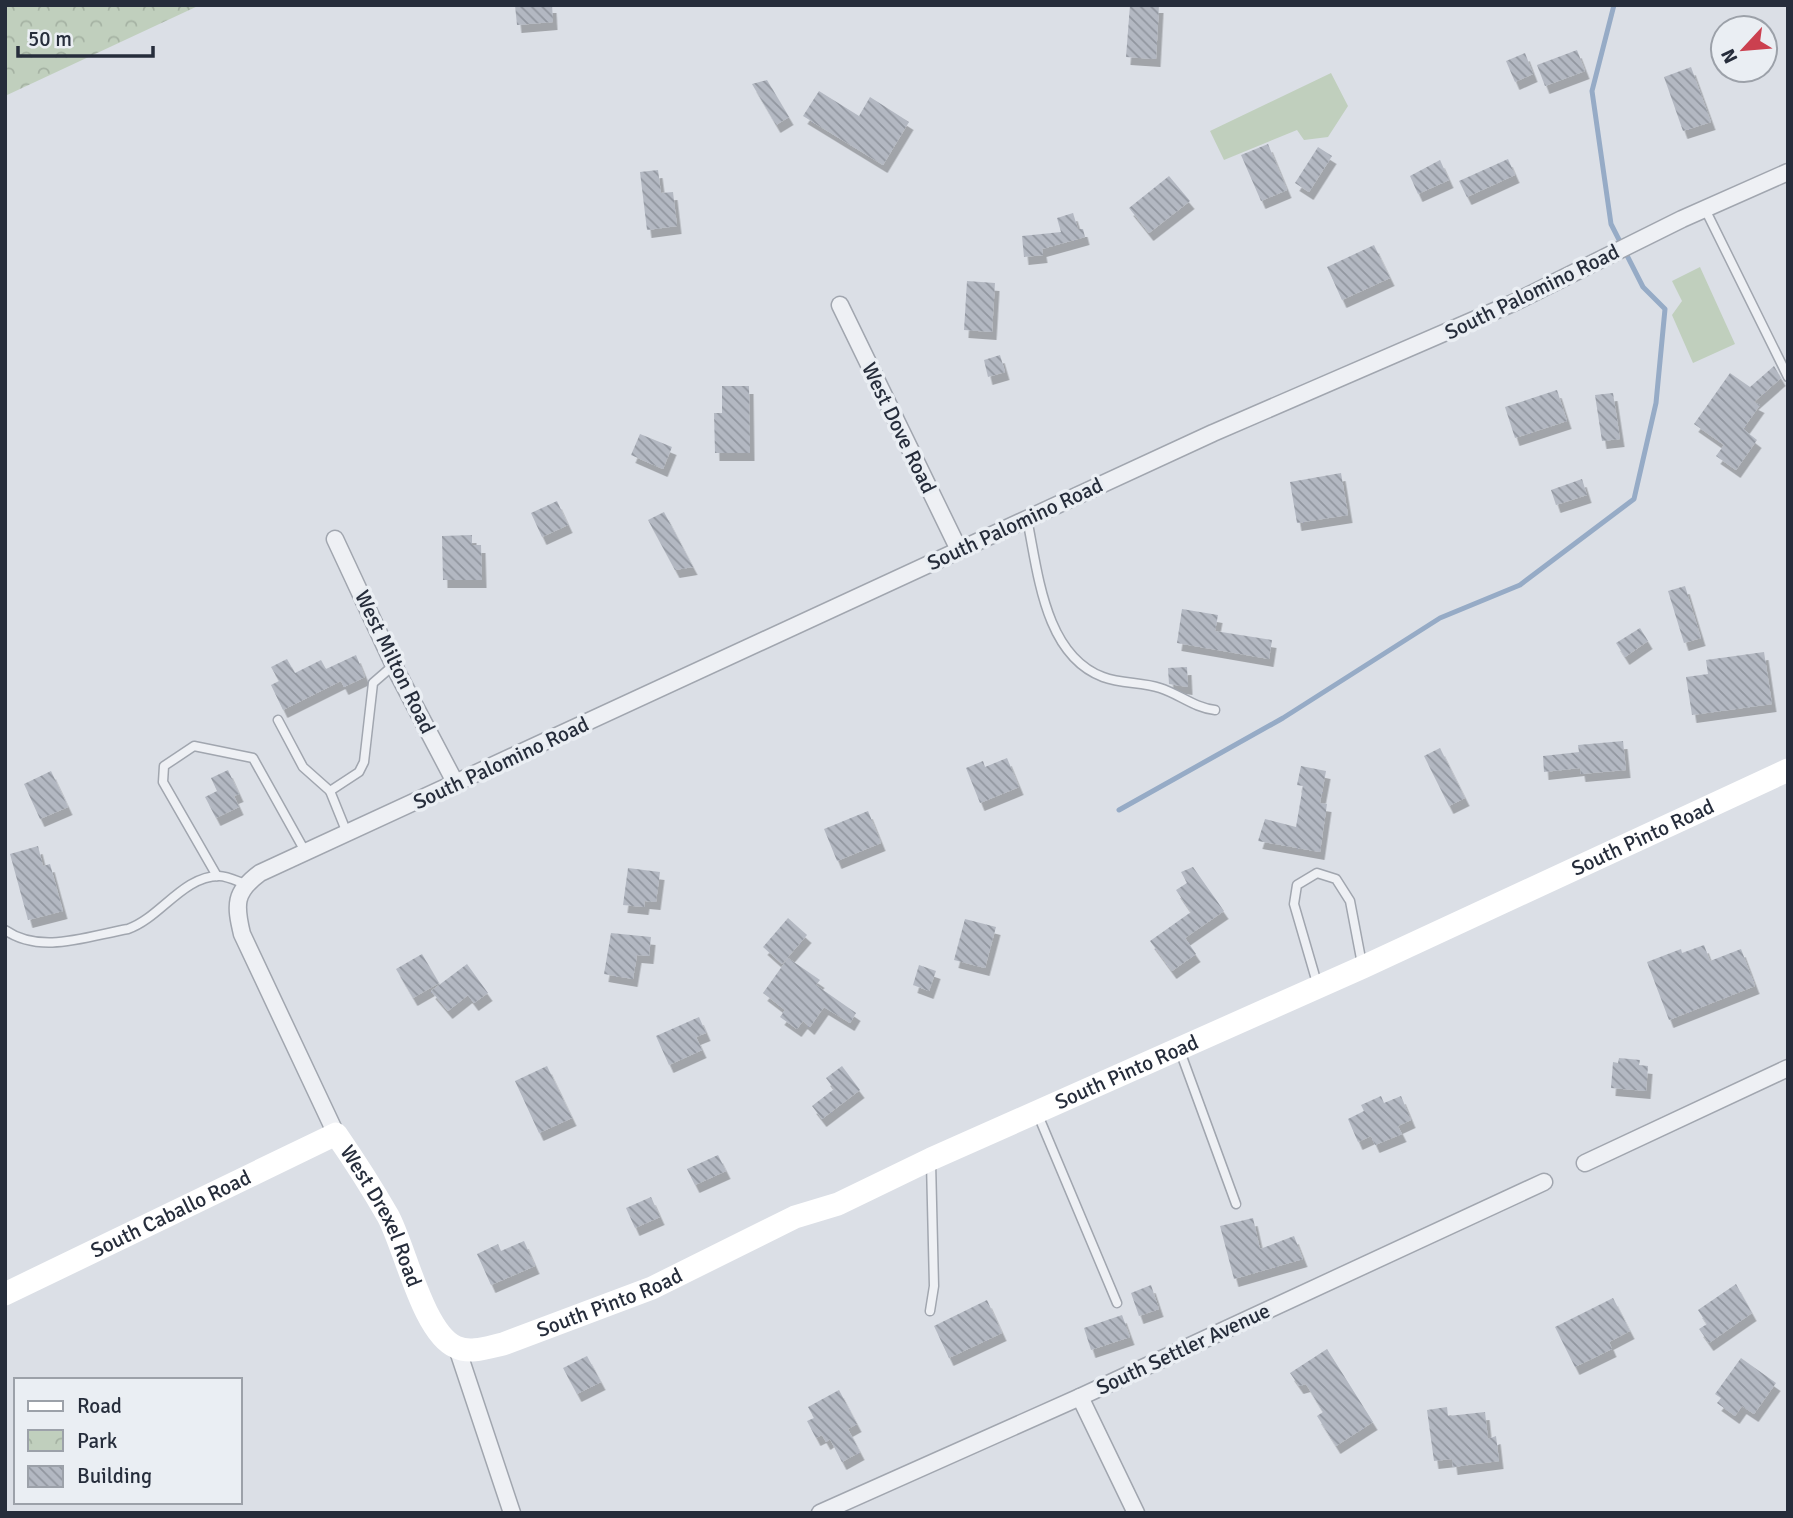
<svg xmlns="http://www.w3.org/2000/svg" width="1793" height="1518" viewBox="0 0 1793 1518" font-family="Signika,sans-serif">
  <defs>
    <pattern id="park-crowns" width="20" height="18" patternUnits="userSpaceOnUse" patternTransform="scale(1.75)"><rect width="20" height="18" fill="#c0cfbd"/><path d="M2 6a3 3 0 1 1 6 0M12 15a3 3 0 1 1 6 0" fill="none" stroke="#a5b2a3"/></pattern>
    <pattern id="building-back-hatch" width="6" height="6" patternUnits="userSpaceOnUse" patternTransform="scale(1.75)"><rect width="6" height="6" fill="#b3b8c2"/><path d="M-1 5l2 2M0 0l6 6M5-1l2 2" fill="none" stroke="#91969f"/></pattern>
    <filter id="shadow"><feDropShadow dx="4.5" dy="8" stdDeviation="0" flood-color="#0004"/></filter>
  </defs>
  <rect width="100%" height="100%" fill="#dbdfe6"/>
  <path fill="url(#park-crowns)" d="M 5,5 L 200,5 L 5,96 Z"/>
  <g fill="#c0cfbd">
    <path d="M 1331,73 L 1348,106 L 1328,137 L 1304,140 L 1297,130 L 1224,160 L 1210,131 Z"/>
    <path d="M 1700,267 L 1735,344 L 1693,363 L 1672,315 L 1682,301 L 1672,281 Z"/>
  </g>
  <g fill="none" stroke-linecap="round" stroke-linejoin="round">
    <path stroke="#96abc6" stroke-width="5" d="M 1119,810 L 1283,718 L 1440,618 L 1520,585 L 1634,499 L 1656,403 L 1665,309 L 1643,287 L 1611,224 L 1592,91 L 1614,5"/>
  </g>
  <g fill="url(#building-back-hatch)" filter="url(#shadow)">
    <path d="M 515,5 L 552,5 L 553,22 L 517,25 Z"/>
    <path d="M 1130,5 L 1159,5 L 1156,59 L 1126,57 Z"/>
    <path d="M 1577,50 L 1585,71 L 1545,86 L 1537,65 Z"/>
    <path d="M 1525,53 L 1533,74 L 1515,82 L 1506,61 Z"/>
    <path d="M 1691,67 L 1711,122 L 1683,131 L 1664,77 Z"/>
    <path d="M 767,80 L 789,117 L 776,125 L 752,84 Z"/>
    <path d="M 819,91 L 859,116 L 870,97 L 909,122 L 883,165 L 803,116 Z"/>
    <path d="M 1268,144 L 1287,190 L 1261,201 L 1241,155 Z"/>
    <path d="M 1318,147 L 1332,156 L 1309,192 L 1295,183 Z"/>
    <path d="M 1508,159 L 1515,175 L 1467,197 L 1459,181 Z"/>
    <path d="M 1440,160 L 1449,180 L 1418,194 L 1410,176 Z"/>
    <path d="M 658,170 L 661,193 L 673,192 L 677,226 L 647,230 L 640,172 Z"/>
    <path d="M 1169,176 L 1190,201 L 1149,233 L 1129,208 Z"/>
    <path d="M 1073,213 L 1078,229 L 1083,229 L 1085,237 L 1042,249 L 1043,255 L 1024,257 L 1022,236 L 1061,232 L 1057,218 Z"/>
    <path d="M 1374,245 L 1390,278 L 1342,300 L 1327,267 Z"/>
    <path d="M 967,281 L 995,283 L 992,332 L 964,330 Z"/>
    <path d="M 1000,355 L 1005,372 L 988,377 L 984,360 Z"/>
    <path d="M 1774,366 L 1781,378 L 1754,402 L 1760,405 L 1743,429 L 1757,440 L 1736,470 L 1716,456 L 1724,445 L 1694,424 L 1730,373 L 1750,387 Z"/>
    <path d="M 722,386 L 749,386 L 750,453 L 715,453 L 714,413 L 722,413 Z"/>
    <path d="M 1557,390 L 1567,421 L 1515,438 L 1505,407 Z"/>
    <path d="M 1613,393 L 1620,439 L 1602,441 L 1595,395 Z"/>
    <path d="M 640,434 L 672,447 L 663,469 L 631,455 Z"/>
    <path d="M 1341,473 L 1348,515 L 1297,523 L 1290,482 Z"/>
    <path d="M 1582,479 L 1587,495 L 1556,505 L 1551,490 Z"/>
    <path d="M 557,501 L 568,525 L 542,537 L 531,513 Z"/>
    <path d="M 664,512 L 693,567 L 675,570 L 648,520 Z"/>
    <path d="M 472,535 L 472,545 L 481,545 L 482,580 L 443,580 L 442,536 Z"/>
    <path d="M 1685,586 L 1701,638 L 1684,643 L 1668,591 Z"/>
    <path d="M 1182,609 L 1218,615 L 1215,631 L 1272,640 L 1269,659 L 1177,643 Z"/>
    <path d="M 1640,628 L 1648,641 L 1625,657 L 1616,643 Z"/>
    <path d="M 1764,652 L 1772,704 L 1692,715 L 1686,677 L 1708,674 L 1706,660 Z"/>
    <path d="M 356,655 L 365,677 L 344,687 L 341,681 L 283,710 L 271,685 L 279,681 L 271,667 L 287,659 L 295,673 L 321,660 L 326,669 Z"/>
    <path d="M 1187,667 L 1188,687 L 1169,684 L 1168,668 Z"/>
    <path d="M 1623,741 L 1626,770 L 1581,774 L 1580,768 L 1544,772 L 1543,756 L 1579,752 L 1578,745 Z"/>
    <path d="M 1440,748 L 1465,798 L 1449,806 L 1424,756 Z"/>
    <path d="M 1007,758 L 1019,787 L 980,803 L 966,768 L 983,761 L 985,767 Z"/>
    <path d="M 1301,766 L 1326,771 L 1320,803 L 1327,804 L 1320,852 L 1258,841 L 1265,819 L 1296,827 L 1303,786 L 1297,785 Z"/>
    <path d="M 228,770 L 239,794 L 234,796 L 239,807 L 216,818 L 205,797 L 217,791 L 211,778 Z"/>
    <path d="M 51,771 L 68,807 L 40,819 L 24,784 Z"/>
    <path d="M 868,811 L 881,843 L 837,861 L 824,829 Z"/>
    <path d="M 38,846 L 43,866 L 50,864 L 63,911 L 28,920 L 10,854 Z"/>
    <path d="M 1193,867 L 1224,911 L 1185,938 L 1196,954 L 1172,971 L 1150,941 L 1191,912 L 1176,890 L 1187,883 L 1181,872 Z"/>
    <path d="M 628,868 L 660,872 L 656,902 L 645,901 L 644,907 L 623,905 Z"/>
    <path d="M 788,918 L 807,935 L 782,964 L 763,947 Z"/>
    <path d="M 965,919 L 996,927 L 985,968 L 954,960 Z"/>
    <path d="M 611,933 L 651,937 L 649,956 L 637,955 L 633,979 L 604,974 Z"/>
    <path d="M 1704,945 L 1710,961 L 1741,949 L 1755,986 L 1669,1020 L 1647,962 L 1681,949 L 1682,953 Z"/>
    <path d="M 422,954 L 439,983 L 413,998 L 396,969 Z"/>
    <path d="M 788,958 L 820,980 L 816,985 L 856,1013 L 850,1023 L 824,1007 L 810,1027 L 803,1021 L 797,1029 L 780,1017 L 785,1010 L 763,993 Z"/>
    <path d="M 467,964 L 488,993 L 474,1003 L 468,995 L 448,1011 L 431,991 Z"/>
    <path d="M 919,965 L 936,971 L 929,991 L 913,985 Z"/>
    <path d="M 699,1017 L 706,1033 L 696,1037 L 702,1050 L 669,1065 L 656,1036 Z"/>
    <path d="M 1619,1058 L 1640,1060 L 1639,1065 L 1648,1066 L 1646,1091 L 1611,1088 L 1613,1062 L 1618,1063 Z"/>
    <path d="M 547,1066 L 572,1118 L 539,1133 L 515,1081 Z"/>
    <path d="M 842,1066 L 860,1090 L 822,1119 L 812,1106 L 834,1089 L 826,1078 Z"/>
    <path d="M 1381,1096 L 1384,1103 L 1401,1096 L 1411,1120 L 1398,1126 L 1402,1134 L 1375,1145 L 1371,1136 L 1358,1142 L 1348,1119 L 1364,1111 L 1361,1105 Z"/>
    <path d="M 718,1155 L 726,1171 L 695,1185 L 687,1169 Z"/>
    <path d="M 651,1197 L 660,1217 L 635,1228 L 626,1208 Z"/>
    <path d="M 1253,1218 L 1260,1249 L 1294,1236 L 1303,1259 L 1234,1279 L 1220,1226 Z"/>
    <path d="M 524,1241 L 535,1266 L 491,1285 L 477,1254 L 498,1244 L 501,1251 Z"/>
    <path d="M 1736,1284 L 1752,1313 L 1709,1343 L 1699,1329 L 1707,1324 L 1698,1310 Z"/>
    <path d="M 1151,1285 L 1159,1309 L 1139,1316 L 1131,1293 Z"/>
    <path d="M 1613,1298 L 1630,1331 L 1609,1342 L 1612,1349 L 1575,1367 L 1555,1327 Z"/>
    <path d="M 987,1300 L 1002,1333 L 949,1358 L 934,1326 Z"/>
    <path d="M 1122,1315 L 1130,1337 L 1091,1350 L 1084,1328 Z"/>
    <path d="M 1327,1349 L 1373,1422 L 1336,1446 L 1317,1416 L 1323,1412 L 1306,1384 L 1299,1386 L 1290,1373 Z"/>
    <path d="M 587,1356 L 601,1382 L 577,1394 L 563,1368 Z"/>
    <path d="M 1741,1358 L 1776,1383 L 1754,1414 L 1742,1406 L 1735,1416 L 1717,1403 L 1721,1398 L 1715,1394 Z"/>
    <path d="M 839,1390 L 857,1424 L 848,1429 L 860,1452 L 842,1462 L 830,1439 L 826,1442 L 822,1435 L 816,1438 L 807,1421 L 814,1418 L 808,1407 Z"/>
    <path d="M 1447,1407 L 1448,1416 L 1485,1412 L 1488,1439 L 1496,1436 L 1499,1461 L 1453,1467 L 1452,1459 L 1434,1461 L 1427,1410 Z"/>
  </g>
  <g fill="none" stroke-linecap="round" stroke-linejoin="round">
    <g stroke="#a1a6af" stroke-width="11">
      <g id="lane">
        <path d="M 1705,209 L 1788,377"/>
        <path d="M 1027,519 C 1038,571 1044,655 1103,677 C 1121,684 1142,682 1160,688 C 1179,694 1195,708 1215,710"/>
        <path d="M 278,720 L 303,767 L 330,791"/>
        <path d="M 347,833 L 330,791 L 359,772 L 364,762 L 373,683 L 388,670 L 397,672"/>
        <path d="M 217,876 L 163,782 L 164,766 L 194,746 L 253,758 L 306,853"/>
        <path d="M 5,930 C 41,955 88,936 128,929 C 160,918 183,876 219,876 C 227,876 237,881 245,884"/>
        <path d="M 1317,983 L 1294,904 L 1297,885 L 1317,873 L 1336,879 L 1350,901 L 1362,964"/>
        <path d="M 1180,1051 L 1236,1204"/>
        <path d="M 1038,1115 L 1117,1303"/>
        <path d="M 930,1311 L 934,1286 L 931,1162"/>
      </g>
    </g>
    <g stroke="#a1a6af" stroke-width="19">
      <g id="street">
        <path d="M 840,305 L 959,550"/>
        <path d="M 335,539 L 397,672 L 456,784"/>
        <path d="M 336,1134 L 242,934 C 235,905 234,892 260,873 L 1213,433 L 1513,303 L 1682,219 L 1788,172"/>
        <path d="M 1585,1163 L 1788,1068"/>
        <path d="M 457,1348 L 512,1513"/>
        <path d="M 1080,1397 L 1136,1513"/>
        <path d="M 820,1513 L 1080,1397 L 1544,1182"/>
      </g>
    </g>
    <use href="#lane" stroke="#eef0f4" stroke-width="8"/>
    <use href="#street" stroke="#eef0f4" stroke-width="16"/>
    <path stroke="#fff" stroke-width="23" id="s1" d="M 5,1294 L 336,1134 C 354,1160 372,1188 388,1216 C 405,1247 423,1333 456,1347 C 470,1354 489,1347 503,1344 L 652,1288 L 795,1217 L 838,1204 L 931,1159 L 1363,967 L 1788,770"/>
  </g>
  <g text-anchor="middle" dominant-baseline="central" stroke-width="7" stroke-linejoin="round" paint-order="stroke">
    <g font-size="21" fill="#262d3b" stroke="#eaeef3">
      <text transform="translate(1532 292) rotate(-26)">South Palomino Road</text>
      <text transform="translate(899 428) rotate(64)">West Dove Road</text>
      <text transform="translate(1015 524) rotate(-25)">South Palomino Road</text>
      <text transform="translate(395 662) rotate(64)">West Milton Road</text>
      <text transform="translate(501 763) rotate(-25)">South Palomino Road</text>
      <text stroke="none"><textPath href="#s1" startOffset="1911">South Pinto Road</textPath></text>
      <text stroke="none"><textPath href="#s1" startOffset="1344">South Pinto Road</textPath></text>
      <text stroke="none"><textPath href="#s1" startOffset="184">South Caballo Road</textPath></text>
      <text stroke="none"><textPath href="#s1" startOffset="462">West Drexel Road</textPath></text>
      <text stroke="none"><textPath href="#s1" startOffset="777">South Pinto Road</textPath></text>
      <text transform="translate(1183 1349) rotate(-25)">South Settler Avenue</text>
    </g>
  </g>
  <rect width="1793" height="1518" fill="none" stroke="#262d3b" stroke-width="14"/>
  <rect x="14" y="1378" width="228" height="126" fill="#eaeef3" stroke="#9ca1a9" stroke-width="2"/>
  <rect x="28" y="1401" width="35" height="10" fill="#ffffff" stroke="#9ca1a9" stroke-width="2"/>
  <text x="77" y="1413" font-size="21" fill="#262d3b">Road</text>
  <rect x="28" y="1430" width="35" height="21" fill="url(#park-crowns)" stroke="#9ca1a9" stroke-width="2"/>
  <text x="77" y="1448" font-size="21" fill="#262d3b">Park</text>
  <rect x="28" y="1466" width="35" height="21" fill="url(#building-back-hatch)" stroke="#9ca1a9" stroke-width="2"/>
  <text x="77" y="1483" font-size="21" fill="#262d3b">Building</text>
  <g transform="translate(1744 49) rotate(244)"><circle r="33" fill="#eaeef3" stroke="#9ca1a9" stroke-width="2"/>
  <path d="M0-5L12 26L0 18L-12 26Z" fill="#cb404f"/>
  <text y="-10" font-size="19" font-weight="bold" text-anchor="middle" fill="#262d3b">N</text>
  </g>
  <path d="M18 46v10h135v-10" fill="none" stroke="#262d3b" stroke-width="3.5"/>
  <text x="28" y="46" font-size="21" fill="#262d3b" stroke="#eaeef3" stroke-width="5" paint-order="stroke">50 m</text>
</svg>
